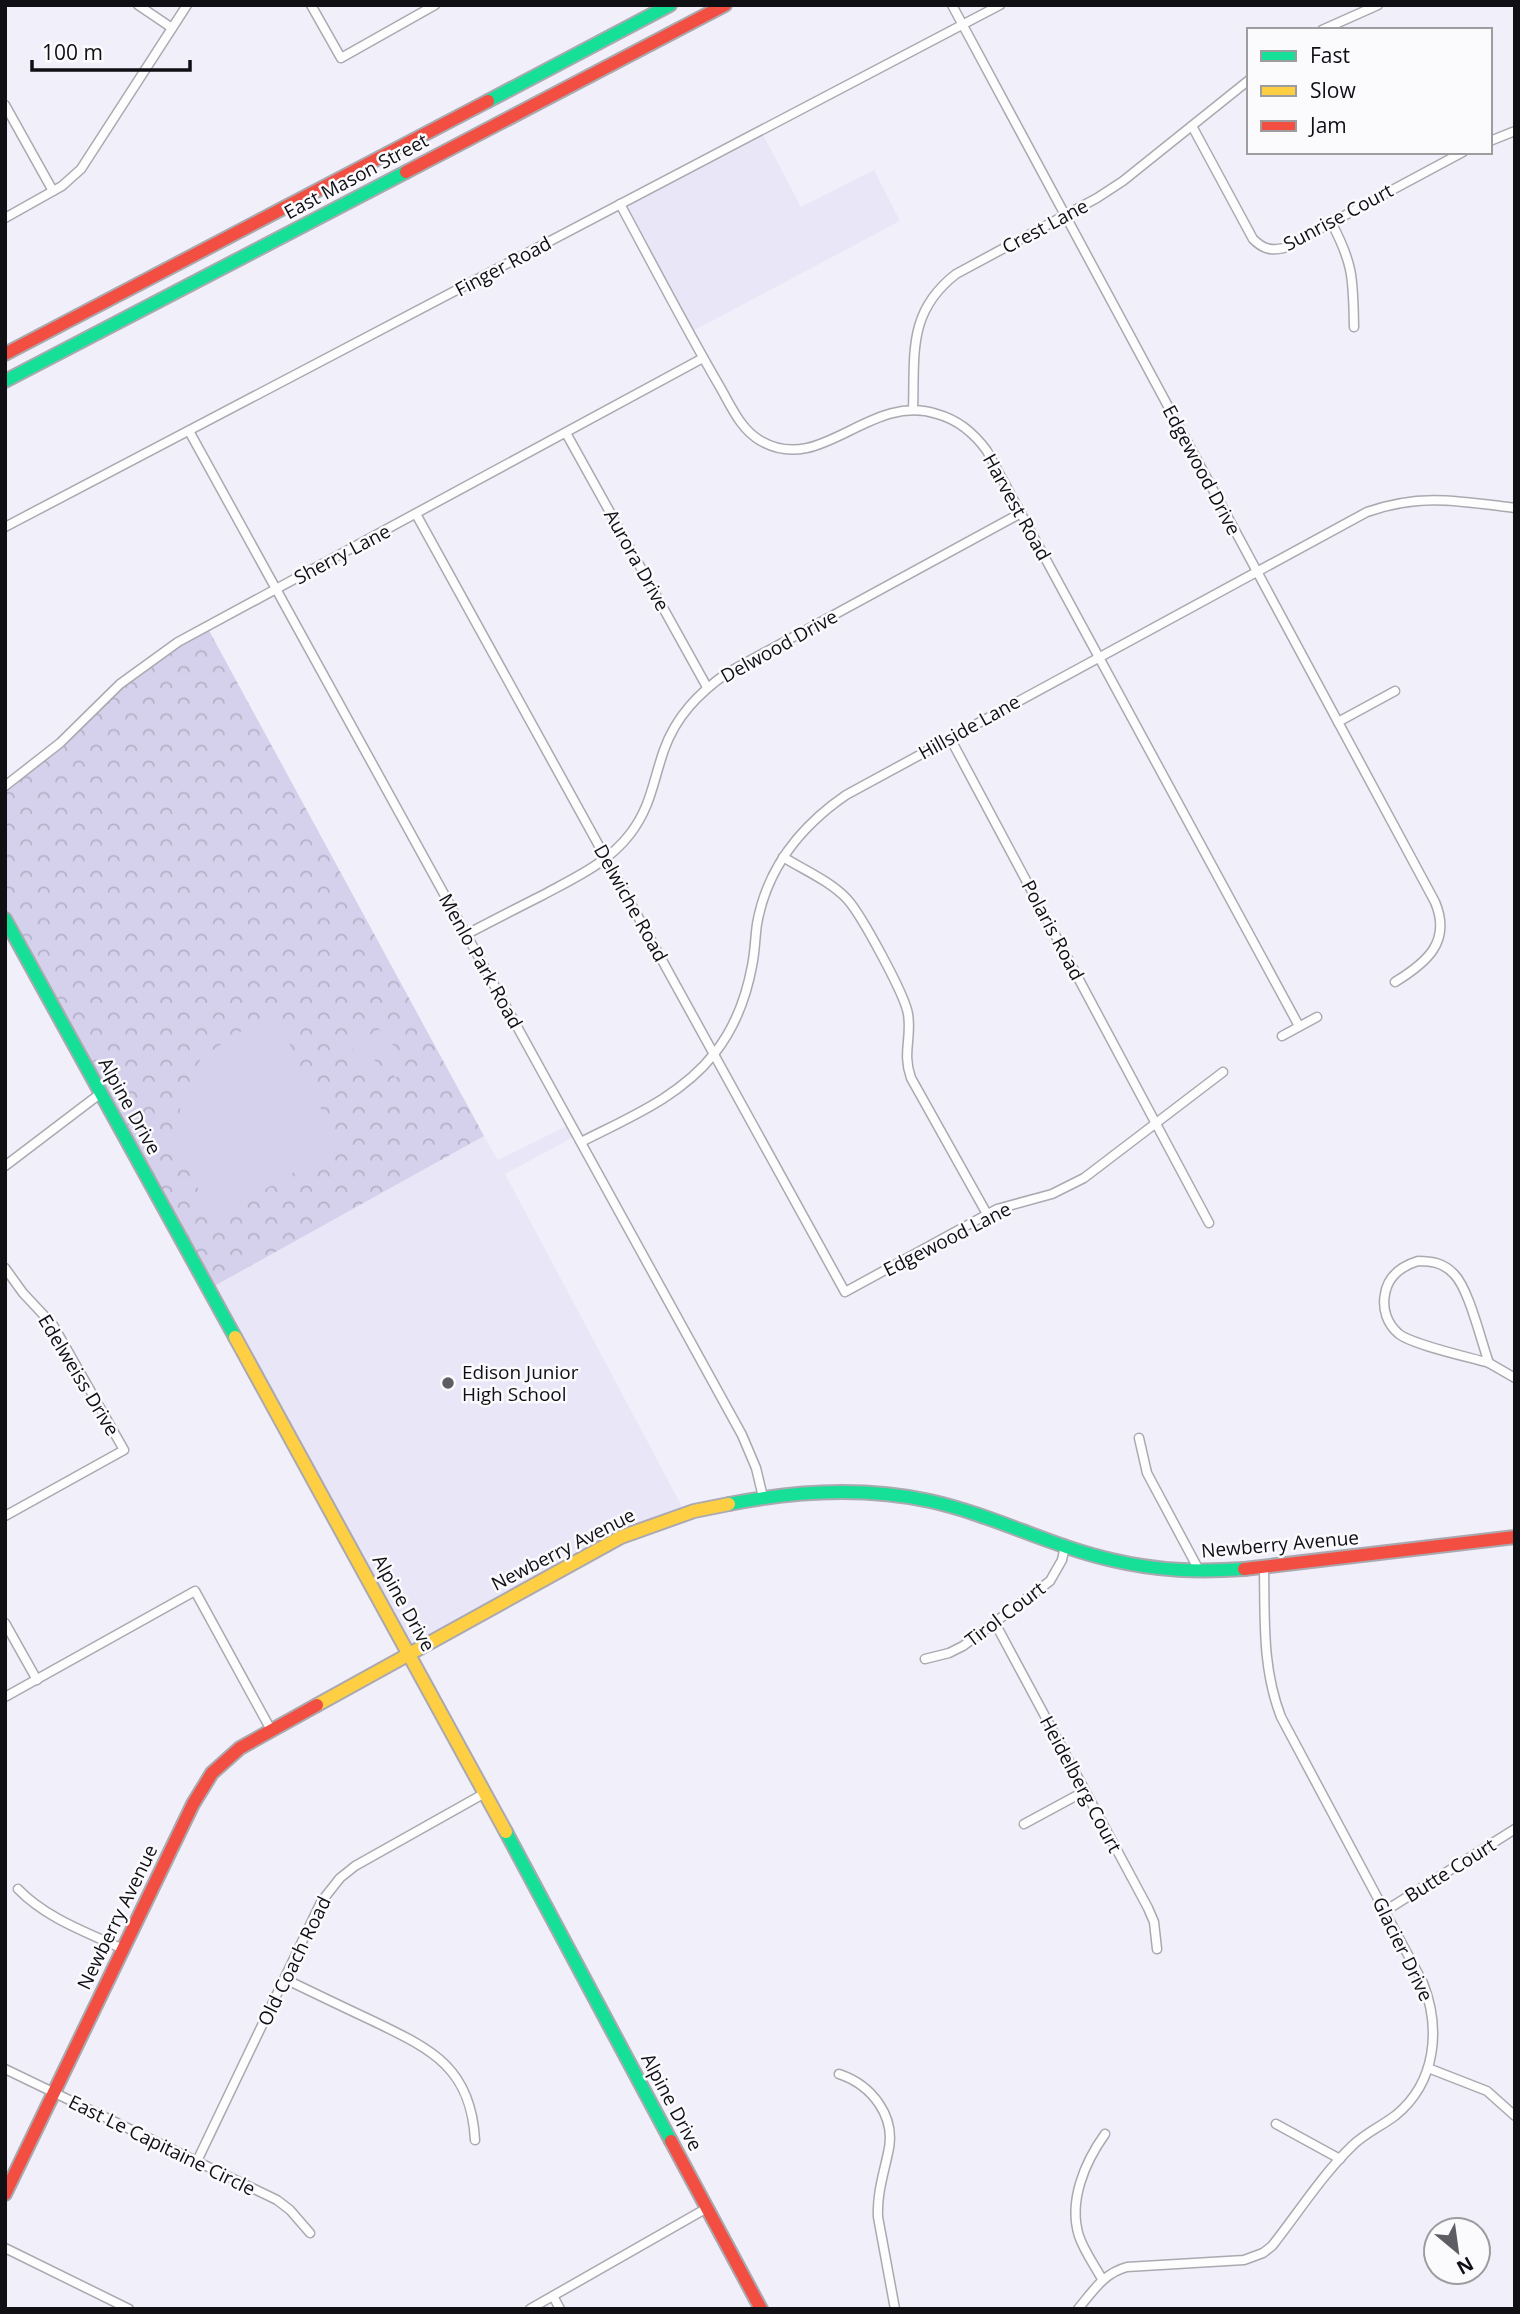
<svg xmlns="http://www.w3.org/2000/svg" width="1520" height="2314" viewBox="0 0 1520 2314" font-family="'Open Sans',sans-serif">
  <defs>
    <pattern id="park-crowns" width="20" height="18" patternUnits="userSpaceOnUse" patternTransform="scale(1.75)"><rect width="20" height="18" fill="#d5d0eb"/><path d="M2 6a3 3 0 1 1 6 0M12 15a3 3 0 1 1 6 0" fill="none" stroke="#b6b1c9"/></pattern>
  </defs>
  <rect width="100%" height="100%" fill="#f1eff9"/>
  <g fill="#e9e6f8">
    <path d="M 761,131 L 801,207 L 874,170 L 900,221 L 689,333 L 620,204 Z"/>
    <path d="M 571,1124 L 577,1135 L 505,1174 L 686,1514 L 653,1525 L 410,1654 L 209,1289 L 484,1136 L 498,1160 Z"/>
  </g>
  <path fill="url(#park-crowns)" d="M 206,625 L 484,1136 L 209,1289 L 5,919 L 5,786 L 34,764 L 120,684 Z"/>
  <g fill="#d5d0eb">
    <path d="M 273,1010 L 339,1146 L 214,1219 L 174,1143 L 182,1099 L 201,1058 Z"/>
    <path d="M 380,1029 L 383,1034 L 386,1033 L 405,1066 L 401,1068 L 404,1073 L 395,1078 L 393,1073 L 389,1074 L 371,1041 L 374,1039 L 371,1034 Z"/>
    <path d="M 360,1040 L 363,1045 L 366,1044 L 384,1077 L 381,1079 L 384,1084 L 375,1089 L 372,1084 L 369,1085 L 351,1052 L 354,1050 L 351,1045 Z"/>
  </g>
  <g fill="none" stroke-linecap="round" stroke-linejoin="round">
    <g stroke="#aaa9b0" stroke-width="11">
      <g id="street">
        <path d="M 138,5 L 172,28"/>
        <path d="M 311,5 L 341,58 L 435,5"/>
        <path d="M 952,5 L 1435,902 C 1452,942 1426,963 1395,982"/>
        <path d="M 1322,30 L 1378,5"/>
        <path d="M 5,105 L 53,191"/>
        <path d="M 1192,126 L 1253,239 C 1263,249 1271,251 1284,248 L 1463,152"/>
        <path d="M 1490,141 L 1515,131"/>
        <path d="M 620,204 C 653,265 685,327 720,387 C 731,406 741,430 761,441 C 822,476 869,392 937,414 C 959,420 974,433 987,451 L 1299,1026"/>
        <path d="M 5,218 L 62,186 L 81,169 L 187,5"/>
        <path d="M 1331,222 C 1354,265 1353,280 1354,327"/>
        <path d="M 913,410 C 915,354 907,312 956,274 L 1097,198 L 1123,181 L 1249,80"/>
        <path d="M 189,431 L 742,1435 L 756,1468 L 763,1497"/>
        <path d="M 566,433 L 707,687"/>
        <path d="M 416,514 L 845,1292 L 997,1209 L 1052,1194 L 1084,1178 L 1223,1072"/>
        <path d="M 5,527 L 1000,5"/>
        <path d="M 1338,722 L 1395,691"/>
        <path d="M 950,738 L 1209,1223"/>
        <path d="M 5,786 L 60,743 L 120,684 L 178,642 L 703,358"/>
        <path d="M 783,857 C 804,870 830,881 847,899 C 861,914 905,995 908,1014 C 912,1038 902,1053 911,1078 L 987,1214"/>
        <path d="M 467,934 C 492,921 517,908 543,895 C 574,878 608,863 630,834 C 651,807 653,781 664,750 C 676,716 699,693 727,673 L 1021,513"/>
        <path d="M 1282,1036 L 1317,1017"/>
        <path d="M 581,1142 C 628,1118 680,1097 714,1054 C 734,1029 746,998 752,966 C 755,952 755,938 757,924 C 767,868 801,826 846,795 L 1367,512 C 1421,493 1459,501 1515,508"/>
        <path d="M 5,1166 L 101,1093"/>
        <path d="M 1418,1261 C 1432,1261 1444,1263 1454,1274 C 1469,1289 1481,1341 1489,1363 C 1469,1357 1413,1345 1399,1334 C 1387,1324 1382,1309 1385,1294 C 1388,1276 1402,1266 1418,1261 Z"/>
        <path d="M 5,1268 L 23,1293 L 53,1325 L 124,1450 L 5,1516"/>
        <path d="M 1489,1363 L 1515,1378"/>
        <path d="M 1139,1438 L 1147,1473 L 1200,1572"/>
        <path d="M 5,1623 L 37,1680"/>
        <path d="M 995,1623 L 1148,1908 L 1154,1922 L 1157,1949"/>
        <path d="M 925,1659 L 949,1653 L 963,1646 L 1050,1581 L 1062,1560 L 1065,1546"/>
        <path d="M 5,1697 L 195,1591 L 271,1730"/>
        <path d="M 1024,1824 L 1085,1791"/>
        <path d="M 18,1889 C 46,1918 86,1932 123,1949"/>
        <path d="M 1385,1911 L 1515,1829"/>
        <path d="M 285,1979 C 314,1993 343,2007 373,2021 C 431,2049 471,2067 475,2140"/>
        <path d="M 1428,2068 L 1487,2091 L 1515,2116"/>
        <path d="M 5,2069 L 277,2200 L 290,2210 L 310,2233"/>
        <path d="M 839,2074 C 872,2085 897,2117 888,2153 C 883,2176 877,2194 878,2217 L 895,2309"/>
        <path d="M 1276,2124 L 1340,2159"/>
        <path d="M 197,2161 L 321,1902 L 340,1878 L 355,1866 L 485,1793"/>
        <path d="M 5,2248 L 129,2309"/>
        <path d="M 1102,2279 C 1095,2266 1084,2251 1079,2236 C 1068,2201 1085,2162 1105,2134"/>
        <path d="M 553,2296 L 560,2309"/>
        <path d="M 530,2309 L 707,2208"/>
        <path d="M 1078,2309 C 1093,2291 1104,2273 1127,2267 L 1244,2260 L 1263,2253 L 1272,2246 C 1298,2213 1322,2175 1352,2146 C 1365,2133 1382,2126 1396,2115 C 1436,2082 1441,2029 1423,1983 L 1281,1717 C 1262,1668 1265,1620 1264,1568"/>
      </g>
    </g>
    <g stroke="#aaa9b0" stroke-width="16">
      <g id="fast">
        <path d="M 488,101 L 670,5"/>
        <path d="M 5,381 L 406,172"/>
        <path d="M 5,919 L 235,1337"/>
        <path d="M 729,1504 C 794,1491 864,1487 930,1501 C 993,1515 1050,1546 1112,1560 C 1158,1571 1198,1572 1244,1569"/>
        <path d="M 506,1832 L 671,2141"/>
      </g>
    </g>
    <g stroke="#aaa9b0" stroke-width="16">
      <g id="slow">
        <path d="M 235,1337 L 506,1832"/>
        <path d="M 317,1705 L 621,1537 L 694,1511 L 729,1504"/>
      </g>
    </g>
    <g stroke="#aaa9b0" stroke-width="16">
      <g id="jam">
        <path d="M 406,172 L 725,5"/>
        <path d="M 5,354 L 488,101"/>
        <path d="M 1244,1569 L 1515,1537"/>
        <path d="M 671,2141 L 761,2309"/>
        <path d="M 5,2194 L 193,1804 L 212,1773 L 240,1748 L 317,1705"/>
      </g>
    </g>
    <use href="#street" stroke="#fdfdfe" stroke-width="8"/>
    <use href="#fast" stroke="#16e098" stroke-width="12"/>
    <use href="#slow" stroke="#ffcf43" stroke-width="12"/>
    <use href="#jam" stroke="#f24e42" stroke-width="12"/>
  </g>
  <circle fill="#5f5d64" stroke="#fbfbfe" stroke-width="2.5" cx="448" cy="1383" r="7"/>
  <g text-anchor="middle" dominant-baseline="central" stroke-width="5" stroke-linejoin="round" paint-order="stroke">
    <g font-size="19" fill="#100f14" stroke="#fbfbfe">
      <text transform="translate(356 176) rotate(-28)">East Mason Street</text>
      <text transform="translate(1338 217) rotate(-28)">Sunrise Court</text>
      <text transform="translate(1045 226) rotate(-28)">Crest Lane</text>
      <text transform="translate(503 266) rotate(-28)">Finger Road</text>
      <text transform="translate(1202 470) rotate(62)">Edgewood Drive</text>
      <text transform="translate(1017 507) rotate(61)">Harvest Road</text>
      <text transform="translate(342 554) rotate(-28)">Sherry Lane</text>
      <text transform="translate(637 560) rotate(61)">Aurora Drive</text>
      <text transform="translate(779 646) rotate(-29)">Delwood Drive</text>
      <text transform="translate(969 727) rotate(-29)">Hillside Lane</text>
      <text transform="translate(631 903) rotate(61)">Delwiche Road</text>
      <text transform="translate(1053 930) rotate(62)">Polaris Road</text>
      <text transform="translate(481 961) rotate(61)">Menlo Park Road</text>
      <text transform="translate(130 1106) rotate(61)">Alpine Drive</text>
      <text transform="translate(947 1239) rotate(-27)">Edgewood Lane</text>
      <text transform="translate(79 1375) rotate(59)">Edelweiss Drive</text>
      <text transform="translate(1280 1544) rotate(-5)">Newberry Avenue</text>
      <text transform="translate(563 1549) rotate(-27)">Newberry Avenue</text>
      <text transform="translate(404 1603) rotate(61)">Alpine Drive</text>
      <text transform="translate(1005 1614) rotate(-37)">Tirol Court</text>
      <text transform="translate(1081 1784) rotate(62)">Heidelberg Court</text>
      <text transform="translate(1450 1870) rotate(-32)">Butte Court</text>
      <text transform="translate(117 1917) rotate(-64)">Newberry Avenue</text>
      <text transform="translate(1403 1949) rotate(64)">Glacier Drive</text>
      <text transform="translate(294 1961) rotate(-64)">Old Coach Road</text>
      <text transform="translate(672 2102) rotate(62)">Alpine Drive</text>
      <text transform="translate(162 2145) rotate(26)">East Le Capitaine Circle</text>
    </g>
    <g font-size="19" fill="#100f14" stroke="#fbfbfe" text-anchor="start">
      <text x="462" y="1372">Edison Junior<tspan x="462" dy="22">High School</tspan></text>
    </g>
  </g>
  <rect width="1520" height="2314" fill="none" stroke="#100f14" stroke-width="14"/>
  <rect x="1247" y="28" width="245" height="126" fill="#fbfbfe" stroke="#9d9da0" stroke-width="2"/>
  <rect x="1261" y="51" width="35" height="10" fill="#16e098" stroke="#9d9da0" stroke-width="2"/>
  <text x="1310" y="63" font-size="21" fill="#100f14">Fast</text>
  <rect x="1261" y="86" width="35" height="10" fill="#ffcf43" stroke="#9d9da0" stroke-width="2"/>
  <text x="1310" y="98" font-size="21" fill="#100f14">Slow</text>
  <rect x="1261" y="121" width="35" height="10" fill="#f24e42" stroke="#9d9da0" stroke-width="2"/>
  <text x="1310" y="133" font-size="21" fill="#100f14">Jam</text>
  <g transform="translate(1457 2251) rotate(151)"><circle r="33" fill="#fbfbfe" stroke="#9d9da0" stroke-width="2"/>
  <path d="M0-5L12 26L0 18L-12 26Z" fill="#5f5d64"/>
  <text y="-10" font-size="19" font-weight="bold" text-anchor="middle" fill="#100f14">N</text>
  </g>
  <path d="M32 60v10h158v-10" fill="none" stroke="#100f14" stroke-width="3.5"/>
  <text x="42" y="60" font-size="21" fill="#100f14" stroke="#fbfbfe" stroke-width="5" paint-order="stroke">100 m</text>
</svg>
